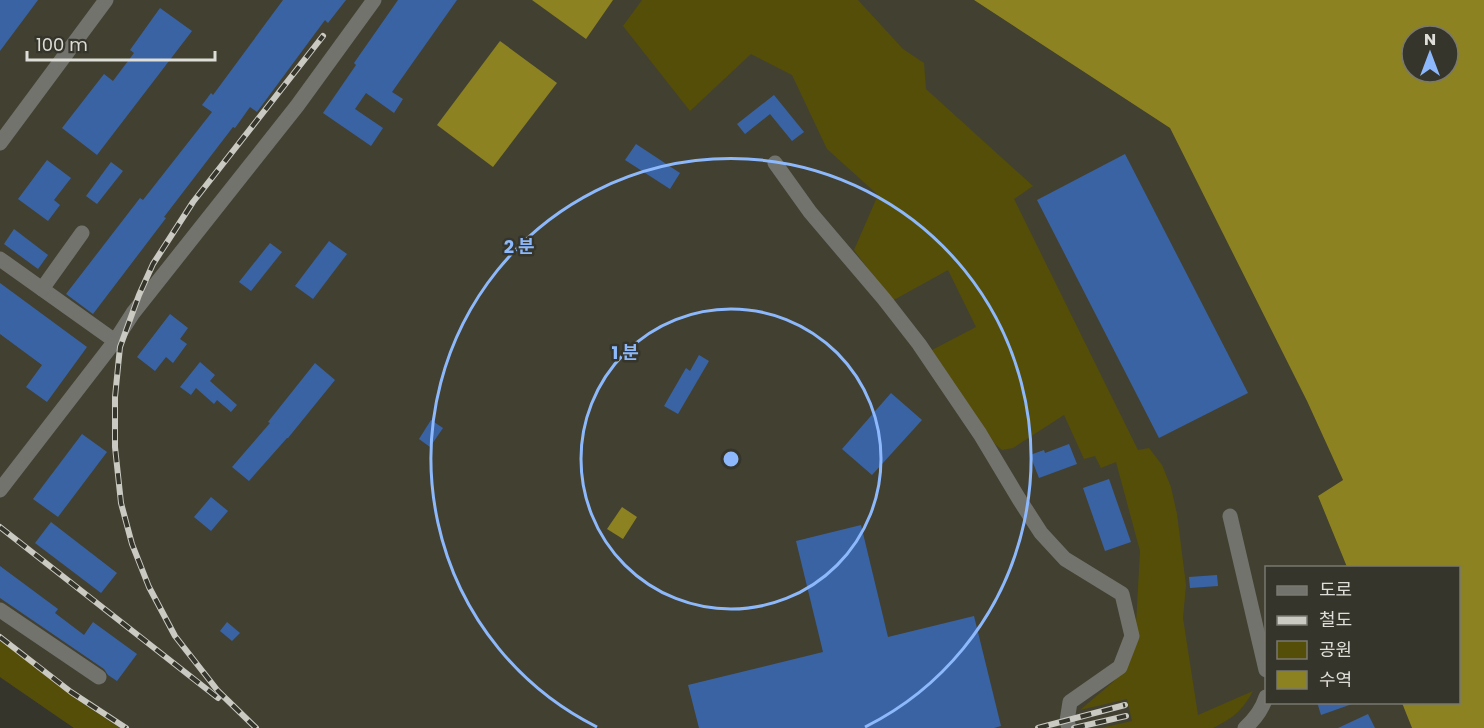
<svg xmlns="http://www.w3.org/2000/svg" width="1484" height="728" viewBox="0 0 1484 728" font-family="Poppins,'Noto Sans KR',sans-serif">
  <rect width="100%" height="100%" fill="#36352b"/>
  <path fill="#424031" d="M 0,0 L 974,0 L 1170,128 L 1307,401 L 1343,480 L 1318,496 L 1347,567 L 1266,568 L 1266,702 L 1402,703 L 1412,728 L 74,728 L 0,677 Z"/>
  <g fill="#554e08">
    <path d="M 642,0 L 858,0 L 903,49 L 924,63 L 926,89 L 1033,186 L 1014,199 L 1138,450 L 1149,448 L 1162,465 L 1171,487 L 1177,514 L 1186,585 L 1183,618 L 1198,715 L 1253,691 C 1242,711 1233,718 1213,728 L 1101,728 L 1132,721 L 1127,699 L 1080,710 L 1113,682 L 1126,667 L 1135,643 L 1140,551 L 1116,462 L 1101,468 L 1095,456 L 1084,459 L 1064,415 L 1013,448 L 1002,450 L 995,444 L 932,350 L 976,327 L 948,270 L 892,301 L 854,250 L 878,195 L 827,149 L 792,75 L 751,54 L 690,111 L 623,26 Z"/>
    <path d="M 0,640 L 82,703 L 120,728 L 74,728 L 0,677 Z"/>
  </g>
  <g fill="#8c8222" fill-rule="evenodd">
    <path d="M 532,0 L 613,0 L 586,39 Z"/>
    <path d="M 974,0 L 1484,0 L 1484,728 L 1412,728 L 1402,703 L 1458,702 L 1458,568 L 1347,567 L 1318,496 L 1343,480 L 1307,401 L 1170,128 ZM 1412,36 L 1448,36 L 1448,72 L 1412,72 Z"/>
    <path d="M 500,41 L 557,83 L 493,167 L 437,125 Z"/>
    <path d="M 622,507 L 637,517 L 623,539 L 607,529 Z"/>
  </g>
  <g fill="#3a63a4">
    <path d="M 0,0 L 38,0 L 0,51 Z"/>
    <path d="M 283,0 L 346,0 L 328,23 L 325,20 L 257,112 L 250,107 L 235,128 L 233,127 L 164,217 L 166,218 L 93,314 L 66,294 L 140,198 L 143,200 L 212,112 L 202,105 L 211,93 L 213,95 Z"/>
    <path d="M 398,0 L 457,0 L 392,92 L 403,99 L 394,113 L 366,93 L 355,109 L 383,128 L 371,146 L 323,113 L 356,65 L 354,63 Z"/>
    <path d="M 160,8 L 192,31 L 97,155 L 62,128 L 104,74 L 113,81 L 134,53 L 130,50 Z"/>
    <path d="M 774,95 L 804,132 L 792,141 L 770,114 L 745,134 L 737,124 Z"/>
    <path d="M 636,144 L 680,173 L 670,189 L 625,160 Z"/>
    <path d="M 1125,154 L 1248,393 L 1159,438 L 1037,200 Z"/>
    <path d="M 47,160 L 71,178 L 54,200 L 60,205 L 48,221 L 18,199 Z"/>
    <path d="M 111,162 L 123,171 L 97,204 L 86,196 Z"/>
    <path d="M 14,229 L 48,255 L 38,269 L 4,244 Z"/>
    <path d="M 329,241 L 347,254 L 313,299 L 295,286 Z"/>
    <path d="M 270,243 L 282,252 L 251,291 L 239,282 Z"/>
    <path d="M 0,283 L 87,347 L 47,402 L 26,387 L 42,365 L 0,334 Z"/>
    <path d="M 170,314 L 188,328 L 180,339 L 187,344 L 173,363 L 166,357 L 155,371 L 137,357 Z"/>
    <path d="M 699,355 L 709,361 L 678,414 L 664,406 L 686,368 L 690,371 Z"/>
    <path d="M 200,362 L 215,375 L 210,381 L 237,405 L 231,412 L 217,400 L 214,404 L 196,388 L 191,395 L 180,387 Z"/>
    <path d="M 315,363 L 335,380 L 288,438 L 287,438 L 249,481 L 232,467 L 270,423 L 268,422 Z"/>
    <path d="M 891,393 L 922,420 L 872,475 L 842,449 Z"/>
    <path d="M 431,420 L 443,428 L 430,447 L 419,439 Z"/>
    <path d="M 82,434 L 107,452 L 58,517 L 33,499 Z"/>
    <path d="M 1069,444 L 1077,464 L 1039,478 L 1030,455 L 1044,450 L 1045,453 Z"/>
    <path d="M 1109,479 L 1131,542 L 1105,551 L 1083,488 Z"/>
    <path d="M 211,497 L 228,511 L 211,531 L 194,517 Z"/>
    <path d="M 51,522 L 117,573 L 101,593 L 35,543 Z"/>
    <path d="M 861,525 L 888,637 L 974,616 L 1001,726 L 994,728 L 699,728 L 688,685 L 823,652 L 796,541 Z"/>
    <path d="M 0,566 L 58,609 L 55,613 L 84,635 L 93,622 L 137,654 L 117,681 L 108,675 L 104,669 L 0,598 Z"/>
    <path d="M 1217,575 L 1218,586 L 1190,588 L 1189,577 Z"/>
    <path d="M 227,622 L 240,633 L 232,641 L 220,631 Z"/>
    <path d="M 1317,702 L 1351,702 L 1352,704 L 1321,715 Z"/>
    <path d="M 1368,714 L 1375,728 L 1338,728 Z"/>
  </g>
  <g fill="none" stroke-linecap="round" stroke-linejoin="round">
    <g stroke="#73736e" stroke-width="15">
      <path d="M 0,143 L 106,0"/>
      <path d="M 775,163 L 810,212 L 884,299 L 919,344 L 980,434 L 1019,499 L 1041,533 L 1065,559 L 1122,594 L 1132,636 L 1120,667 L 1070,702 L 1067,721 L 1069,728"/>
      <path d="M 0,259 L 115,341 L 133,313 L 297,106 L 374,0"/>
      <path d="M 42,289 L 82,233"/>
      <path d="M 0,490 L 115,341"/>
      <path d="M 1230,516 L 1266,670"/>
      <path d="M 0,610 L 99,677"/>
      <path d="M 1245,728 C 1255,719 1262,710 1266,697"/>
    </g>
    <g stroke="#cac9c2" stroke-width="6">
      <g id="rail">
        <path d="M 0,527 L 218,698"/>
        <path d="M 0,637 L 71,692 L 126,728"/>
        <path d="M 256,728 L 218,691 L 175,636 L 149,587 L 132,544 L 121,503 L 115,447 L 115,397 L 120,347 L 139,295 L 153,264 L 193,202 L 323,36"/>
        <path d="M 1038,728 L 1125,705"/>
        <path d="M 1074,728 L 1126,716"/>
      </g>
    </g>
    <use href="#rail" stroke="#36352b" stroke-width="4" stroke-dasharray="11" stroke-linecap="butt"/>
  </g>
  <g fill="none" stroke="#8db9fc" stroke-width="3">
    <circle cx="731" cy="459" r="150"/>
    <path d="M597 727A300 300 0 1 1 865 727"/>
  </g>
  <circle cx="731" cy="459" r="9" fill="#8db9fc" stroke="#36352b" stroke-width="3"/>
  <g font-size="18" text-anchor="middle" font-weight="bold" fill="#8db9fc" stroke="#36352b" stroke-width="5" stroke-linejoin="round" paint-order="stroke">
    <text x="519" y="253">2 분</text>
    <text x="625" y="359">1 분</text>
  </g>
  <rect x="1265" y="566" width="195" height="138" fill="#36352b" stroke="#797870" stroke-width="1.5"/>
  <rect x="1277" y="586" width="30" height="9" fill="#73736e" stroke="#797870" stroke-width="1.5"/>
  <text x="1319" y="596" font-size="18" fill="#deddd7">도로</text>
  <rect x="1277" y="616" width="30" height="9" fill="#cac9c2" stroke="#797870" stroke-width="1.5"/>
  <text x="1319" y="626" font-size="18" fill="#deddd7">철도</text>
  <rect x="1277" y="641" width="30" height="18" fill="#554e08" stroke="#797870" stroke-width="1.5"/>
  <text x="1319" y="656" font-size="18" fill="#deddd7">공원</text>
  <rect x="1277" y="671" width="30" height="18" fill="#8c8222" stroke="#797870" stroke-width="1.5"/>
  <text x="1319" y="686" font-size="18" fill="#deddd7">수역</text>
  <g transform="translate(1430 54)"><circle r="28" fill="#36352b" stroke="#797870" stroke-width="1.5"/>
  <path d="M0-4.5L10 22L0 15L-10 22Z" fill="#8db9fc"/>
  <text y="-9" font-size="16" font-weight="bold" text-anchor="middle" fill="#deddd7">N</text>
  </g>
  <path d="M27 51v9h188v-9" fill="none" stroke="#deddd7" stroke-width="3"/>
  <text x="36" y="51" font-size="18" fill="#deddd7" stroke="#36352b" stroke-width="4.5" paint-order="stroke">100 m</text>
</svg>
